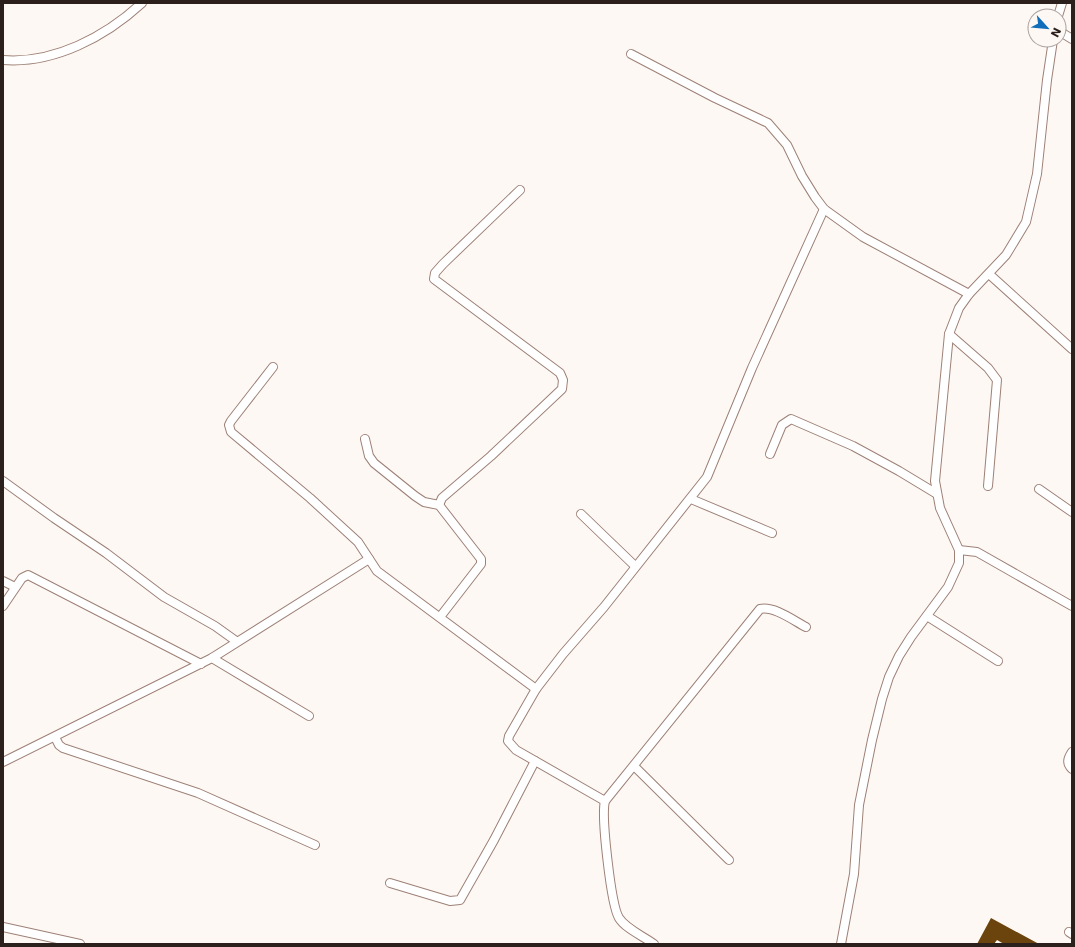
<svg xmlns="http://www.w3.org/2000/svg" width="1075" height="947" viewBox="0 0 1075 947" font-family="'DejaVu Sans',sans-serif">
  <rect width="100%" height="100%" fill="#fef8f5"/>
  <path fill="#6b440d" d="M 991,918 L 1039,944 L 1004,944 L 997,940 L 994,944 L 977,944 Z"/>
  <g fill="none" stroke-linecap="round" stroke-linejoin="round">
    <g stroke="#9d8176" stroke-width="10">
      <g id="minor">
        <path d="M 1058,16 L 1062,3"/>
        <path d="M 1059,31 L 1072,39"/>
        <path d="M 631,54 L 715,98 L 768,123 L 787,145 L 802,176 L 815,197 L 824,209 L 863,237 L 969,294"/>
        <path d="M 3,60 C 54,64 105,37 142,3"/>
        <path d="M 989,274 L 1072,349"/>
        <path d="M 949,334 L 988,368 L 997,380 L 988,486"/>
        <path d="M 273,367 L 231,421 L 229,425 L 231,432 L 310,498 L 358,542 L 377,571 L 536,689"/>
        <path d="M 365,439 L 369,456 L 374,463 L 415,496 L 424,502 L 439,505 L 481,559 L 481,564 L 440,617"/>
        <path d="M 770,454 L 782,425 L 791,419 L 853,446 L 899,471 L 937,494"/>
        <path d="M 3,481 L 54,518 L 106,553 L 164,597 L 215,626 L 236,641"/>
        <path d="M 1039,489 L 1072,512"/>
        <path d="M 691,499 L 772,533"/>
        <path d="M 439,505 L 442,498 L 491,456 L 562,389 L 563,380 L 560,373 L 434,279 L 435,273 L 443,264 L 520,190"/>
        <path d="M 581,514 L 635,566"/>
        <path d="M 959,550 L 977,552 L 1072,606"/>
        <path d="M 3,581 L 15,587"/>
        <path d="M 3,606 L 22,578 L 28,575 L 201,664"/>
        <path d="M 927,616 L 998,661"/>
        <path d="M 212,658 L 309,716"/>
        <path d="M 55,737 L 59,745 L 63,748 L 198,793 L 315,845"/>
        <path d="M 1072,752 C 1068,758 1066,763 1072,769"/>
        <path d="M 3,762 L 212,658 L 369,559"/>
        <path d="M 634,766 L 729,860"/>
        <path d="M 605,801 L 516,750 L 508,741 L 509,736 L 536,689 L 563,654 L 604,607 L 707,477 L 752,368 L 824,209"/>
        <path d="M 390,883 L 450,901 L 460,900 L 494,840 L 535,761"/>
        <path d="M 3,927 L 80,944"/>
        <path d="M 1069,932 L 1072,934"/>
        <path d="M 654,944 C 643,936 626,929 619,918 C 611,905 601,816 605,801 L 760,609 C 775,606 794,621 806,627"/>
        <path d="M 841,944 L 854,874 L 859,805 L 872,740 L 882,699 L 889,677 L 899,656 L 911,637 L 948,587 L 959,563 L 959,550 L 940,508 L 935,481 L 949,334 L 959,308 L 969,294 L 1006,255 L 1026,222 L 1037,174 L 1047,80 L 1053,40"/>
      </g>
    </g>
    <use href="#minor" stroke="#fff" stroke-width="8"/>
  </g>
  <rect width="1075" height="947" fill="none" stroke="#2b201c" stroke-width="8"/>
  <g transform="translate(1047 28) rotate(117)"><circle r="19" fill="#fef8f5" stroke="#aaa29e"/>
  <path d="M0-3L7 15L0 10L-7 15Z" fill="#106eba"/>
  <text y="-6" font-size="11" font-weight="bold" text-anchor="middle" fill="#2b201c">N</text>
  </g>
</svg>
